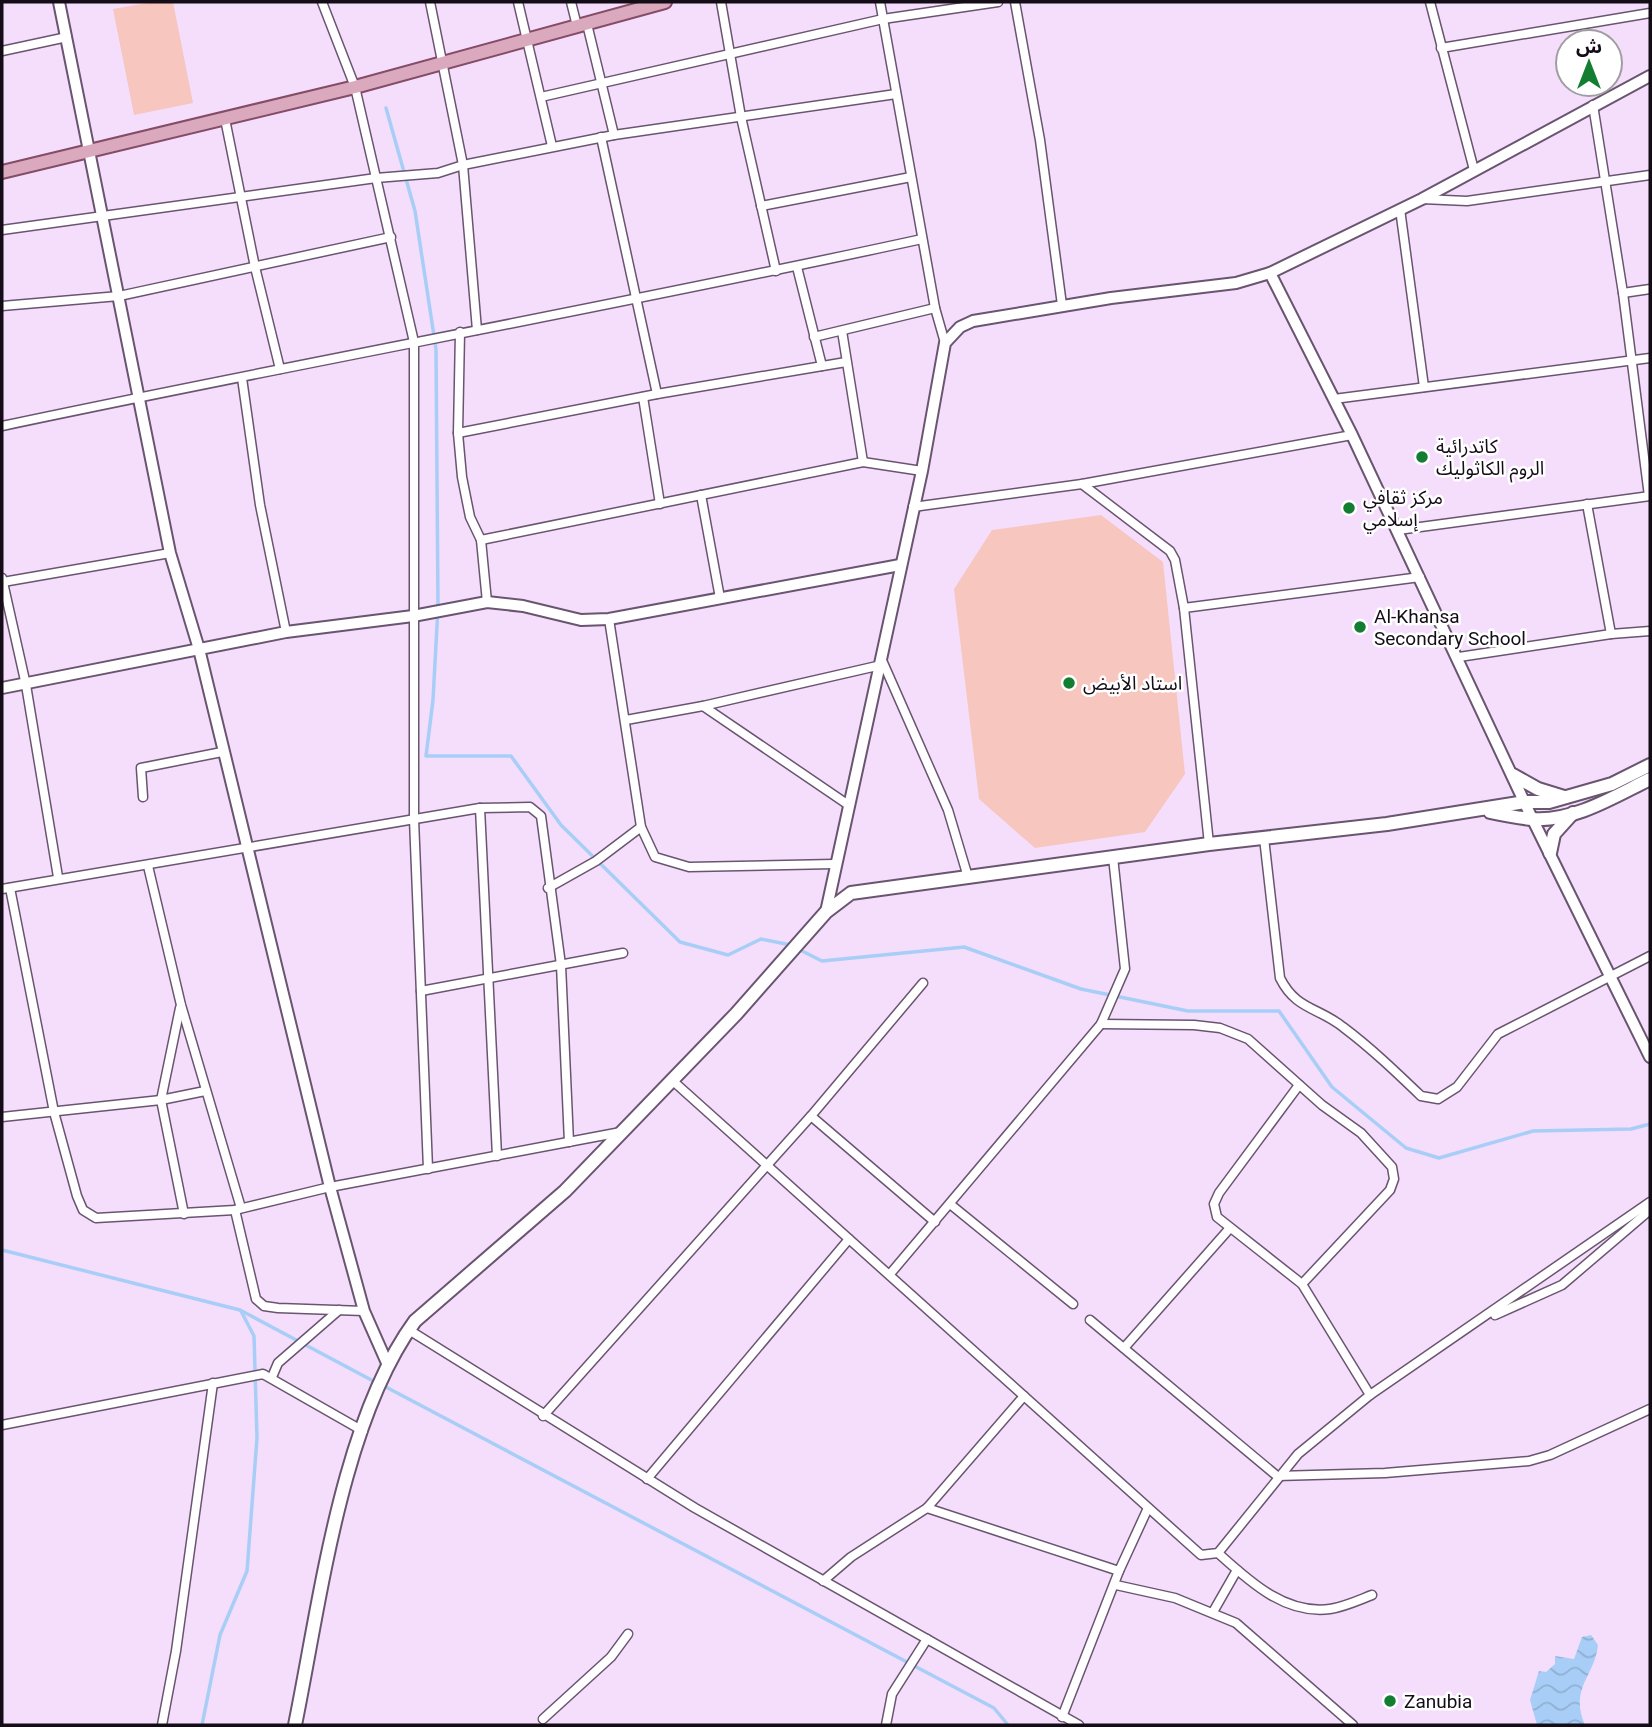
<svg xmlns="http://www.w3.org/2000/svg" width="1652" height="1727" viewBox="0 0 1652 1727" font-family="Roboto,'Noto Sans Arabic',sans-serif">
  <defs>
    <pattern id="water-waves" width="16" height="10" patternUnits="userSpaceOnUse" patternTransform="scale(1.75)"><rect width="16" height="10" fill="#a8cef7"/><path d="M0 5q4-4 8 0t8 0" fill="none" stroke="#90b0d3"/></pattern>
  </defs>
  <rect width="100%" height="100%" fill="#f5defc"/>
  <g fill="#f6c6bf">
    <path d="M 153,2 L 173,2 L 193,103 L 134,115 L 113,9 Z"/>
    <path d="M 1101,515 L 1163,562 L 1185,774 L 1145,832 L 1035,848 L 979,799 L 954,589 L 992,530 Z"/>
  </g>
  <path fill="url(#water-waves)" d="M 1591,1635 L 1598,1645 C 1595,1676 1569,1688 1585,1725 L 1537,1725 L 1530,1700 L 1539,1671 L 1546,1672 L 1555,1664 L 1555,1656 L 1574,1659 L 1582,1637 Z"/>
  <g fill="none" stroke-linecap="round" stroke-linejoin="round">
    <g stroke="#a8cef7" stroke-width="3.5">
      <path d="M 386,108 L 415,211 L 436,349 L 438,607 L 433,700 L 426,756 L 511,756 L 561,825 L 680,942 L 728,955 L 761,939 L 791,945"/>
      <path d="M 798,949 L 822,961 L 964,947 L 1081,989 L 1188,1011 L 1279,1011 L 1332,1087 L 1406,1148 L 1439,1158 L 1533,1131 L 1631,1129 L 1650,1124"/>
      <path d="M 2,1250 L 240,1310 L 377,1383"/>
      <path d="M 384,1386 L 994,1708 L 1008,1725"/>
      <path d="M 202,1725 L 220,1635 L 247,1571 L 257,1438 L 254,1336 L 241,1311"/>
    </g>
    <g stroke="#69556f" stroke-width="11">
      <g id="minor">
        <path d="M 322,2 L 355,87 L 414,342 L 414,819 L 428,1169"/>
        <path d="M 430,2 L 463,165 L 477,330"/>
        <path d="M 518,2 L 552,146"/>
        <path d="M 571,2 L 577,26"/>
        <path d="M 721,2 L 741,117 L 776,271"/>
        <path d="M 880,2 L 935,308 L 945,343"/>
        <path d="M 1015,2 L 1040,140 L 1062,305"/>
        <path d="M 1430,2 L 1474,170"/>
        <path d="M 587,24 L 614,135"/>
        <path d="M 1441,48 L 1650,13"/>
        <path d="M 2,51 L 67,37"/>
        <path d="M 541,97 L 883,19 L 998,2"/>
        <path d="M 1593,105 L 1623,293 L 1649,496"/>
        <path d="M 225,119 L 255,267 L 280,369"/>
        <path d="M 601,137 L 657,394"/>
        <path d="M 1422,199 L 1467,201 L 1650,175"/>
        <path d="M 761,206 L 911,177"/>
        <path d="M 1400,209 L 1424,387"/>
        <path d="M 2,230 L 376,178 L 438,173 L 463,165 L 614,135 L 896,94"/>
        <path d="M 797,267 L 822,366"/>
        <path d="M 1623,293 L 1650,289"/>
        <path d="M 2,306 L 119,296 L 391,237"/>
        <path d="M 842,331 L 863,462"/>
        <path d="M 460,332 L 458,433 L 462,477 L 470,517 L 481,540 L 487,602"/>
        <path d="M 814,337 L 935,308"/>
        <path d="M 242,378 L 260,505 L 286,632"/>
        <path d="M 643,397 L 660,504"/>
        <path d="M 1334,399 L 1650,358"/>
        <path d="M 2,426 C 308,361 616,306 922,239"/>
        <path d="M 458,433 L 657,394 L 846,362"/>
        <path d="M 1082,484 L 1170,551 L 1175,560 L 1184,608"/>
        <path d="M 701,495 L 720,598"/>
        <path d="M 913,507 L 1082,484 L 1352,435"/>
        <path d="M 1398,530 L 1650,496"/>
        <path d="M 481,540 L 863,462 L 922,471"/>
        <path d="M 2,578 L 26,685 L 58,877"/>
        <path d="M 3,582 L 170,553"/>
        <path d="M 609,619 L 641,827 L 655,857 L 689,867 L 834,864"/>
        <path d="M 1611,634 L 1650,631"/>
        <path d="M 1459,657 L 1611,634 L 1587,504"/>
        <path d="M 881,658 L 948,810 L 968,877"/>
        <path d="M 626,720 L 703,706"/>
        <path d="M 143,797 L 141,768 L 222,752"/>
        <path d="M 847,804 L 703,706 L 877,666"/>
        <path d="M 480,808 L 497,1156"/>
        <path d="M 1264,838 L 1280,978 C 1296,1010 1318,1007 1343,1027 C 1371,1048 1396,1072 1421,1096 L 1438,1099 L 1457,1087 L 1498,1034 L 1650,956"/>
        <path d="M 1209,844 L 1184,608 L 1420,577"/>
        <path d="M 148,866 L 181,1005 L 241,1208"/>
        <path d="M 10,888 L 54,1112 L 77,1196 L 83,1210 L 96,1218 L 235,1210 L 330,1187 L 621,1132"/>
        <path d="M 548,888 L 596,861 L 641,827"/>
        <path d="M 2,889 L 480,808 L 530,807 L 541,816 L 561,965 L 569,1142"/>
        <path d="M 421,991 L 623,953"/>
        <path d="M 180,1008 L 161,1100 L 184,1214"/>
        <path d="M 1101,1024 L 1194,1025 L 1220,1028 L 1248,1039 L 1322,1105 L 1361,1133 L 1392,1167 L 1394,1179 L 1390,1190 L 1302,1284"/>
        <path d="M 673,1081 L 1201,1555 L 1218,1553 L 1298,1454 L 1370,1395 L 1650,1202"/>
        <path d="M 1299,1085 L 1219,1193 L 1214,1204 L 1217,1217 L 1302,1284 L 1370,1395"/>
        <path d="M 811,1116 L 935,1222"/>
        <path d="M 2,1117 L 161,1100 L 205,1091"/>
        <path d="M 950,1204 L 1073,1304"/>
        <path d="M 235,1210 L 256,1299 L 264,1306 L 278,1308 L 364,1311"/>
        <path d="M 890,1274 L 1101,1024 L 1125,969 L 1113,857"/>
        <path d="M 1495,1315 L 1562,1285 L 1650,1210"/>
        <path d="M 1090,1320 L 1277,1476 L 1385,1473 L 1529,1461 L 1550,1455 L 1650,1409"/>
        <path d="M 409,1330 L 695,1508 L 1079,1725"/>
        <path d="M 1124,1348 L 1230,1228"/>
        <path d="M 272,1377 L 278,1363 L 339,1310"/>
        <path d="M 543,1416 L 811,1116 L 923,983"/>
        <path d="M 2,1425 L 263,1374 L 363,1431"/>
        <path d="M 647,1479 L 849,1239"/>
        <path d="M 927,1508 L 1119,1571"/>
        <path d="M 1218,1553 C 1249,1581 1285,1615 1330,1609 C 1344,1607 1359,1600 1372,1595"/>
        <path d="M 823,1581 L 851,1557 L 927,1508 L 1024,1396"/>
        <path d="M 1116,1585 L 1175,1598 L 1236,1623 L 1353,1725"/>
        <path d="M 1213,1612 L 1237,1570"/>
        <path d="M 1062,1717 L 1119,1571 L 1148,1508"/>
        <path d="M 543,1719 L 611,1657 L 628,1634"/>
        <path d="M 162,1725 L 176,1651 L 213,1383"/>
        <path d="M 886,1725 L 892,1694 L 927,1639"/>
      </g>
    </g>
    <g stroke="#69556f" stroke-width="14">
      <g id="tertiary">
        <path d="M 59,2 L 170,553 L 199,649 L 330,1187 L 364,1311 L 387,1363"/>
        <path d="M 1270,273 L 1352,435 L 1529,812 L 1650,1057"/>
        <path d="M 2,688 L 286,632 L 413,616 L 487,602 L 523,606 L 581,620 L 609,619 L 900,565"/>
        <path d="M 826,912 L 922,471 L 945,343 L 960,327 L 973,321 L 1111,298 L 1236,283 L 1270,273 L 1422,199 L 1650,76"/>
      </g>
    </g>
    <g stroke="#69556f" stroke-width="16">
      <g id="secondary">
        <path d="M 1513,775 L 1538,789 L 1564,797"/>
        <path d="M 1490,812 C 1504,815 1519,818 1533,819 C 1574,822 1615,796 1650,779"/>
        <path d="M 1550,853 L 1554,834 L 1573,813"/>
        <path d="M 295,1725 C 320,1603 341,1422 415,1321 L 565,1191 L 736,1014 L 826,912 L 851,893 L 1209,844 L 1387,824 L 1525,802 L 1549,802 L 1612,784 L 1650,765"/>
      </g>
    </g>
    <g stroke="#844c67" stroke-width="16">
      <path id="primary" d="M 2,172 L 355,87 L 665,2"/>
    </g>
    <use href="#minor" stroke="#fff" stroke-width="8"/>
    <use href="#tertiary" stroke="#fff" stroke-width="10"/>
    <use href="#secondary" stroke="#fff" stroke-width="12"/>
    <use href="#primary" stroke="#daa9be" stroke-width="12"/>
  </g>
  <g fill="#137d31" stroke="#fff" stroke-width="2.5">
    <circle cx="1422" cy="457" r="7"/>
    <circle cx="1349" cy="508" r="7"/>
    <circle cx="1360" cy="627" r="7"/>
    <circle cx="1069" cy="683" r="7"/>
    <circle cx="1390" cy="1701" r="7"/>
  </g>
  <g text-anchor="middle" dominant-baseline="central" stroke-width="5" stroke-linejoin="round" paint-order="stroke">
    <g font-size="19" fill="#140c16" stroke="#fff" text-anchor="start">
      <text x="1436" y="446">كاتدرائية<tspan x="1436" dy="22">الروم الكاثوليك</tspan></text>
      <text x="1363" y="497">مركز ثقافي<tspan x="1363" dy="22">إسلامي</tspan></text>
      <text x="1374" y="616">Al-Khansa<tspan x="1374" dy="22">Secondary School</tspan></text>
      <text x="1083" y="683">استاد الأبيض</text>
      <text x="1404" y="1701">Zanubia</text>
    </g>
  </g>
  <rect width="1652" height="1727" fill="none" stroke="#140c16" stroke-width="7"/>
  <g transform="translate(1589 63)"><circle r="33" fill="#ffffff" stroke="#a19ea2" stroke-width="2"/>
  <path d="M0-5L12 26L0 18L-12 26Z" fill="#137d31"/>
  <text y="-10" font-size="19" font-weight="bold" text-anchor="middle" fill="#140c16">ش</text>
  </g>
</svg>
